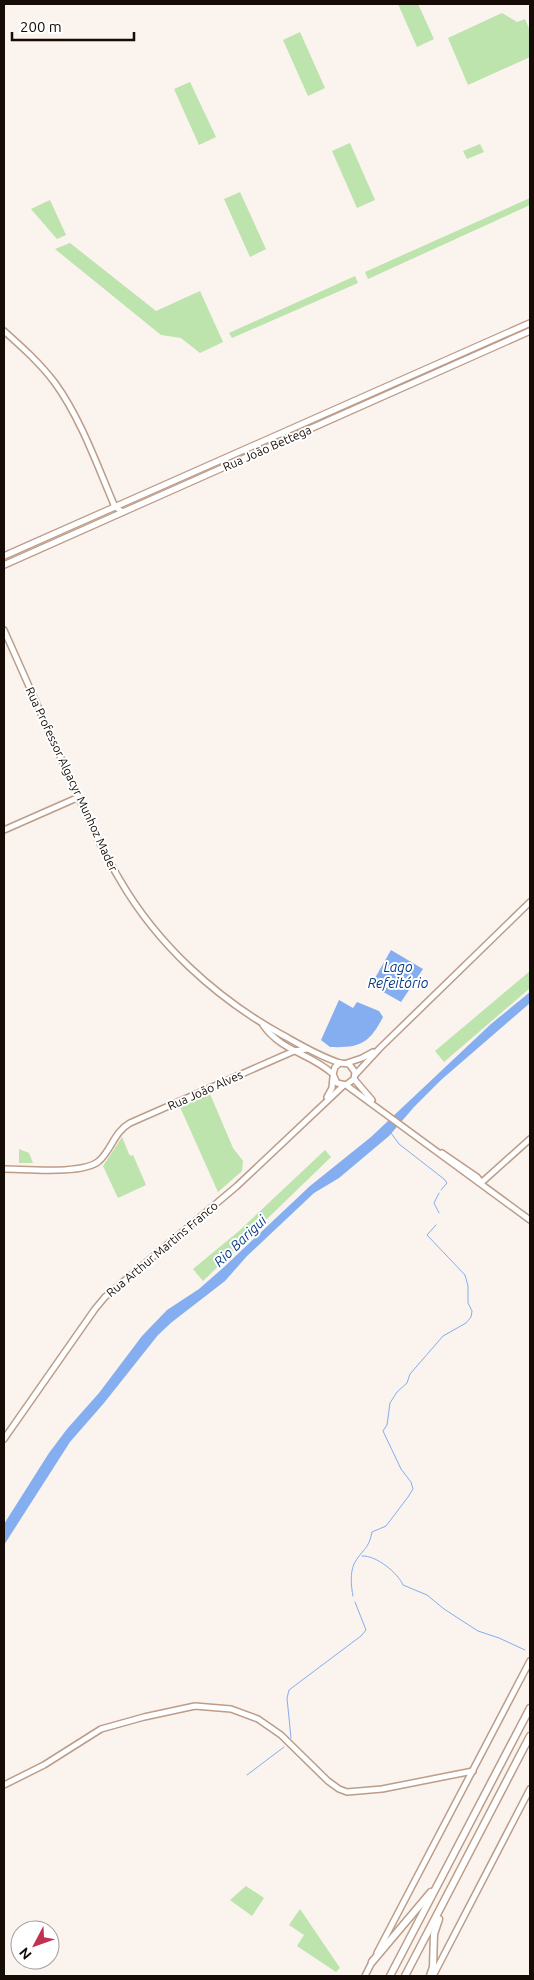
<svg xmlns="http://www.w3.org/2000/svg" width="534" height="1980" viewBox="0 0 534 1980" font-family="Ubuntu,sans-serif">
  <rect width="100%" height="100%" fill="#faf3ee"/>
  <g fill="#bce4ac">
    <path d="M 398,4 L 418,4 L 434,39 L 417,47 Z"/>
    <path d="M 502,13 L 517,22 L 525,19 L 530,31 L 530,57 L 468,85 L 448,38 Z"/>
    <path d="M 300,32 L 325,88 L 308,96 L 283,40 Z"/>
    <path d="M 190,82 L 216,137 L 199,145 L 174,89 Z"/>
    <path d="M 350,143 L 375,200 L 357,208 L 332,151 Z"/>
    <path d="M 480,144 L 484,152 L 467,159 L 463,151 Z"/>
    <path d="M 240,192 L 266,249 L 250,257 L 224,199 Z"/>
    <path d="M 530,198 L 530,205 L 368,279 L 365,272 Z"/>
    <path d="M 50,200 L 66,235 L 57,239 L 31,209 Z"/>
    <path d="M 70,243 L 156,311 L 200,291 L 223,342 L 200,353 L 181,338 L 161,335 L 55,249 Z"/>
    <path d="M 355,276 L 358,283 L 232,338 L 229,333 Z"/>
    <path d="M 530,971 L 530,988 L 444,1062 L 435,1051 Z"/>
    <path d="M 210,1094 L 233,1148 L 243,1161 L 242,1171 L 218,1192 L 180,1107 Z"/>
    <path d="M 122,1137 L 129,1154 L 131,1156 L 133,1155 L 146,1185 L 118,1198 L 103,1166 Z"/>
    <path d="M 19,1149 L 29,1153 L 33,1163 L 19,1163 Z"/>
    <path d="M 325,1150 L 331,1157 L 203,1281 L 193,1269 L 239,1231 Z"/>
    <path d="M 246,1886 L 264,1898 L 252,1916 L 230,1900 Z"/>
    <path d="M 300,1909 L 340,1968 L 336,1972 L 297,1946 L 304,1935 L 289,1925 Z"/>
  </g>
  <g fill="#84aef0">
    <path d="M 391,950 L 423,969 L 401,1002 L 371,985 Z"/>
    <path d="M 530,992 L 530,1003 L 441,1080 L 414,1107 L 389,1136 L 339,1178 L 314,1193 L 247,1256 L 225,1281 L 172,1322 L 158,1335 L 104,1403 L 70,1442 L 4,1545 L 4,1524 L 49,1453 L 67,1429 L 99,1393 L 142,1336 L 167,1310 L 199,1289 L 224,1267 L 310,1186 L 371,1137 L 491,1024 Z"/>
    <path d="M 339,1000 L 353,1008 L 357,1002 L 379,1011 L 383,1017 C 369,1044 360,1048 330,1047 L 321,1040 Z"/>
  </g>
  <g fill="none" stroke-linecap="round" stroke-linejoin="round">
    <g stroke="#84aef0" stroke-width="1">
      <path d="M 391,1133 L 399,1144 L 444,1179 L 447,1183 L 441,1190"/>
      <path d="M 439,1193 L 434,1203 L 439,1213"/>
      <path d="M 362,1556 C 376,1555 398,1573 403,1585 L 427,1595 L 444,1609 L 478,1631 L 499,1638 L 525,1650"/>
      <path d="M 353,1596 C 351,1586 350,1573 354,1564 C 361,1550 369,1550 372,1532 L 386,1526 L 408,1497 L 413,1489 L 411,1482 L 401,1469 L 383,1431 L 387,1425 L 390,1403 L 397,1392 L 407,1383 L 410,1374 L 443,1336 L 466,1323 L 471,1317 L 472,1311 L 468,1303 L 468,1286 L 465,1275 L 427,1235 L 436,1225"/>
      <path d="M 291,1738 L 287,1698 L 289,1690 L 361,1636 L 366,1630 L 355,1602"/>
      <path d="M 247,1775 L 284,1747"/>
    </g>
    <g stroke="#bd9c88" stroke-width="8">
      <g id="secondary">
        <path d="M 4,331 C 22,347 40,363 55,383 C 81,419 97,465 115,507 L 123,512"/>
        <path d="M 4,630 C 24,675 44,720 64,765 C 82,804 98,844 120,880 C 157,944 215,997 279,1033 C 299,1044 318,1056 340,1063"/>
        <path d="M 4,830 L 79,797"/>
        <path d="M 263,1025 C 282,1052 310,1053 333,1074"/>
        <path d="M 347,1063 L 362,1058 L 373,1052"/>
        <path d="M 355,1075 L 380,1048 L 530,902"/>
        <path d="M 354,1079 L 372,1100"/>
        <path d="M 346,1085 L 354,1079 L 355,1072 L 349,1064 L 340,1063 L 335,1067 L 333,1074 L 337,1083 L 346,1085 L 530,1220"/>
        <path d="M 327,1097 L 332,1088 L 333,1077"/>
        <path d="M 442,1153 L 477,1177 L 481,1182"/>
        <path d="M 4,1169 C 25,1169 83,1175 99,1161 C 112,1149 114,1132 130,1123 L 294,1051 L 307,1049"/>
        <path d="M 481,1183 L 530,1139"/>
        <path d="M 4,1439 L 95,1309 L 105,1297 L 237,1186 L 344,1085"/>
        <path d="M 4,1785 L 44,1765 L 101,1729 L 144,1717 L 195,1706 L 231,1709 L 258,1719 L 281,1735 L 328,1781 L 339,1789 L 347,1792 L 382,1789 L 473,1771"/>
        <path d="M 377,1953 L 530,1661"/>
        <path d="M 365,1976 L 373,1960"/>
        <path d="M 433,1976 L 530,1789"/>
      </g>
    </g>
    <g stroke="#bd9c88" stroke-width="8">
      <g id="primary">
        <path d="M 4,556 L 530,323"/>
        <path d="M 4,565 L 530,331"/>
      </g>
    </g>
    <g stroke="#bd9c88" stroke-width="9">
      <g id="highway">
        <path d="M 372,1962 L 431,1892"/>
        <path d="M 390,1976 L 530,1708"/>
        <path d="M 405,1976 L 530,1736"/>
        <path d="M 430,1976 L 433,1967 L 434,1934 L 439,1919"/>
      </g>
    </g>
    <use href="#secondary" stroke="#fff" stroke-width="5"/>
    <use href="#primary" stroke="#fff" stroke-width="5.5"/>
    <use href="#highway" stroke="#fff" stroke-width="6"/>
  </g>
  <g text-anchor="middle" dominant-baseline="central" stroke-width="4" stroke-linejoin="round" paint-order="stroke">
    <g font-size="12" fill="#160b05" stroke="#fff">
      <text transform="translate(267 448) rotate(-24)">Rua João Bettega</text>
      <text transform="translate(72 779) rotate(65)">Rua Professor Algacyr Munhoz Mader</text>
      <text transform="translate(205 1090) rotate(-24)">Rua João Alves</text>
      <text transform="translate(162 1249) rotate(-40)">Rua Arthur Martins Franco</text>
    </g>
    <g font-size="14" font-style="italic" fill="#0a3c87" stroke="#fff">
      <text x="398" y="967">Lago<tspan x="398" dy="16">Refeitório</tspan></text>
      <text transform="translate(240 1241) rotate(-44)">Rio Barigui</text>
    </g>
  </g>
  <rect width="534" height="1980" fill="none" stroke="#160b05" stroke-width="10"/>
  <g transform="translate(35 1945) rotate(229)"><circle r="24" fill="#ffffff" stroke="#a29d9b"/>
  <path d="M0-4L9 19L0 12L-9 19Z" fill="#c13151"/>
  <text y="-8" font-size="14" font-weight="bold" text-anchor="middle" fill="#160b05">N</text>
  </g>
  <path d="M12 32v8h122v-8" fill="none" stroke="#160b05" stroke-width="2.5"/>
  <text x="20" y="32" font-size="15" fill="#160b05" stroke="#ffffff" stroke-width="4" paint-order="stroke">200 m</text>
</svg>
